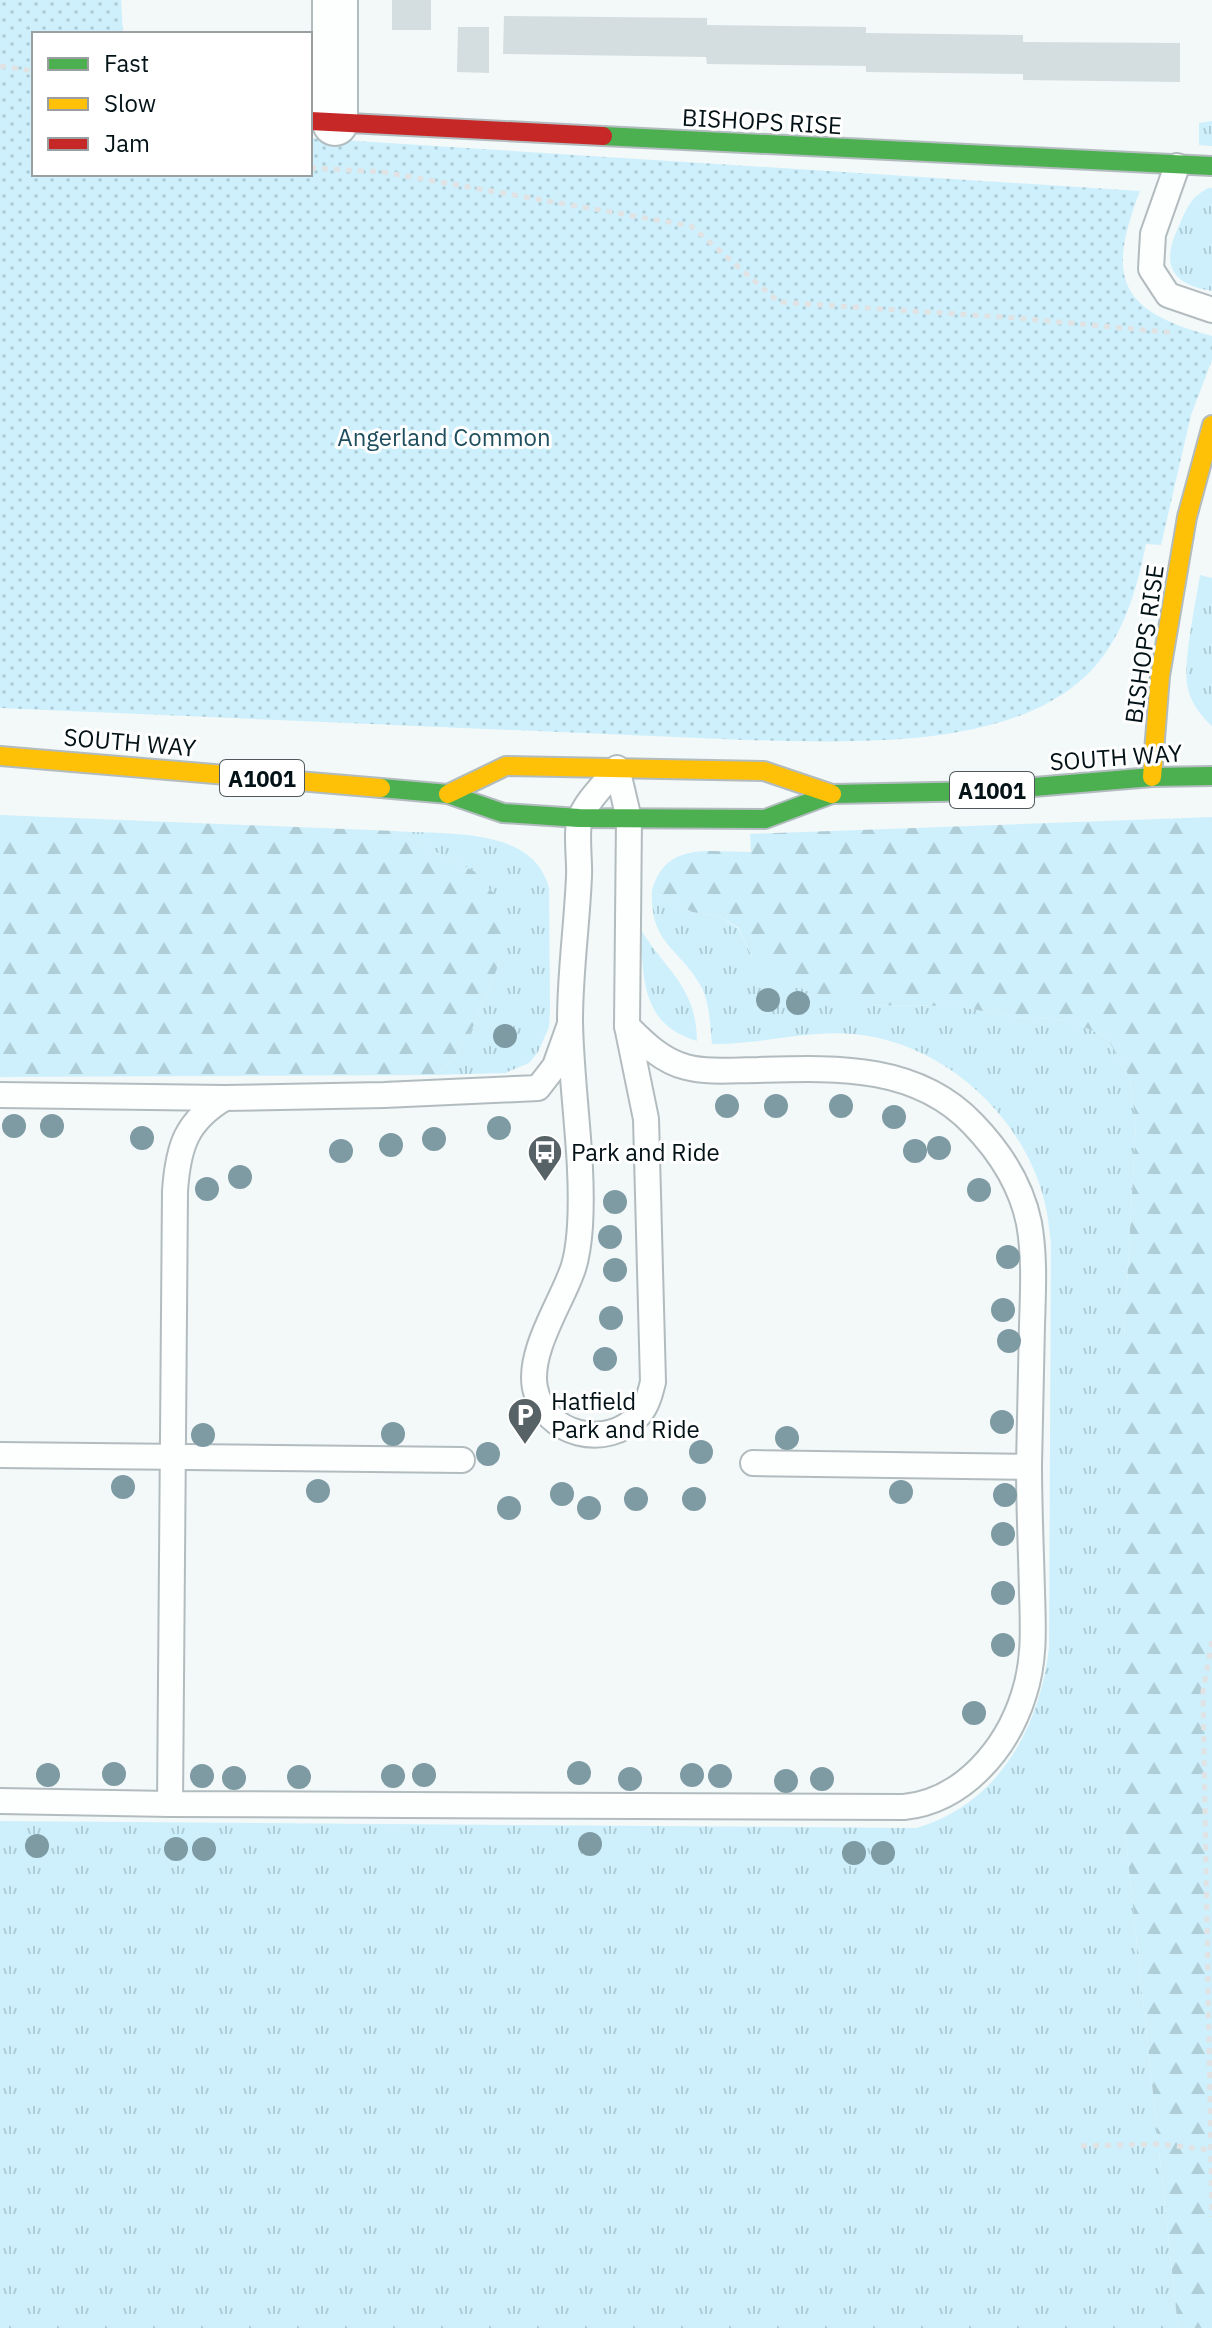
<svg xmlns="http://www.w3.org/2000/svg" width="1212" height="2328" viewBox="0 0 1212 2328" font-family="'IBM Plex Sans',sans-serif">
  <defs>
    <pattern id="grass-tufts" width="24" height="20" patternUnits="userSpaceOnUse" patternTransform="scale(2)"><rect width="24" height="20" fill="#cdf0fc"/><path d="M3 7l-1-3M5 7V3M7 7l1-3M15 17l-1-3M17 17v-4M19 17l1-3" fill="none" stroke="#aecdd7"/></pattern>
    <pattern id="forest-firs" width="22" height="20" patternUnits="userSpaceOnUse" patternTransform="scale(2)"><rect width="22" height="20" fill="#cdf0fc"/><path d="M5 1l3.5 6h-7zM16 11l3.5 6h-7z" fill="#aecdd7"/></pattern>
    <pattern id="park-dots" width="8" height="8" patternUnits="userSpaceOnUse" patternTransform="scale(2)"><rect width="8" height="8" fill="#cdf0fc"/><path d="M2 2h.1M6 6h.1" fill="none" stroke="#aecdd7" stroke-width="1.8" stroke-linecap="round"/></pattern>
  </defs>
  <rect width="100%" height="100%" fill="#f3f8f9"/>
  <g fill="url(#grass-tufts)">
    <path d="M 1212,121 L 1212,146 L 1199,145 L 1199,123 Z"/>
    <path d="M 1208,188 L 1212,188 L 1212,291 C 1171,284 1161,265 1178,228 C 1188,207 1188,200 1208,188 Z"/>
    <path d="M 1200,575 L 1212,578 L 1212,726 C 1202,717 1191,703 1188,689 C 1182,663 1196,603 1200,575 Z"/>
    <path d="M 394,831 C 446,835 533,826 549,888 L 550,1011 L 549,1027 L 538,1052 L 529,1063 L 505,1073 L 434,1075 L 452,1061 L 474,1025 L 500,961 L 474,871 Z"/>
    <path d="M 652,891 L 692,912 L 719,916 L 739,929 L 752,957 L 863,1005 L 955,1006 L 1010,1016 L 1066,1020 L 1106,1036 L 1129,1076 L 1136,1123 L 1124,1337 L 1124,1822 L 1178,2328 L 0,2328 L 0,1821 L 916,1828 C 998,1805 1040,1727 1049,1648 L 1051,1244 C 1049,1225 1047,1207 1041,1189 C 1016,1109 938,1041 853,1034 C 806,1030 759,1045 712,1044 C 710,1025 710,1005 702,988 C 680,947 650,946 652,891 Z"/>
    <path d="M 640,928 C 666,972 696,985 697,1041 C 640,1024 644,978 640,928 Z"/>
  </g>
  <g fill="url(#forest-firs)">
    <path d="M 0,815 L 394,831 L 474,871 L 496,896 L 509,924 L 500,961 L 474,1025 L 452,1061 L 434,1075 L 0,1077 Z"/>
    <path d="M 1212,817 L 1212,2328 L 1178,2328 L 1124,1822 L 1124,1337 L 1136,1123 L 1129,1076 L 1106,1036 L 1066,1020 L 1010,1016 L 955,1006 L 863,1005 L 818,996 L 776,977 L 752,957 L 739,928 L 719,916 L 692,912 L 652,891 C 665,841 709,852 751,852 L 750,834 Z"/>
  </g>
  <path fill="url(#park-dots)" d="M 0,0 L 121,0 L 123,34 L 34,34 L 34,174 L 310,174 L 310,138 L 1140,191 C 1106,279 1119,311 1212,336 L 1212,360 L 1191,415 L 1161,545 L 1146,544 C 1138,582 1129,619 1106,652 C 1037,754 853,742 745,740 L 0,708 Z"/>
  <g fill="#d4dee1">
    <rect x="392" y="0" width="39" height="30"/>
    <path d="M 504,16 L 707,18 L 707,25 L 866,27 L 866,33 L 1023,35 L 1023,42 L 1180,43 L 1180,82 L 1023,80 L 1023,74 L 866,72 L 866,66 L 707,64 L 706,57 L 503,54 Z"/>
    <path d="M 458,27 L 489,27 L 489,73 L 457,72 Z"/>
  </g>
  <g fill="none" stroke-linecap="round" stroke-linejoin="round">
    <g stroke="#b2bcbf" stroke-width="28">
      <g id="lane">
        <path d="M 1177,166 L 1153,234 L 1151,269 L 1168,295 L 1212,310"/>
        <path d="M 617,768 L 629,819 L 627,1026 L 646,1119 L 653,1382 C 650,1394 647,1406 639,1415 C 607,1451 544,1435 535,1388 C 528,1353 559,1306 571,1274 C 577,1260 579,1241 580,1226 C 584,1158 571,1089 570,1021 C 570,972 577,925 579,876 C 580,861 575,828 581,816 C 588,799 606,783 617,768 Z"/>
        <path d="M 570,1024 L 555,1066 L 538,1088 L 384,1095 L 225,1098 C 186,1121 178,1147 175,1191 L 170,1804 L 904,1807 C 963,1801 1007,1749 1024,1694 C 1035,1660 1033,1627 1032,1592 C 1031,1550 1029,1507 1029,1465 C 1030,1418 1031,1372 1032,1325 C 1033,1291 1035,1257 1029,1223 C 1021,1184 1000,1152 973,1124 C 916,1064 835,1068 758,1070 C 734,1070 709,1073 686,1067 C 662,1061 644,1043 627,1026"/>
        <path d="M 0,1095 L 225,1098"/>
        <path d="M 0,1455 L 462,1460"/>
        <path d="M 753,1463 L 1029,1467"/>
        <path d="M 0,1801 L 170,1804"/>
      </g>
    </g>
    <g stroke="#b2bcbf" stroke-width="48">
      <path id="street" d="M 335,0 L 335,123"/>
    </g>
    <g stroke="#b2bcbf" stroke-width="22">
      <g id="fast">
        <path d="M 603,136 L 1212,166"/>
        <path d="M 381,788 L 448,794 L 503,813 L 579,818 L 765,819 L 832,794 L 987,791 L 1152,777 L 1212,776"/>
      </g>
    </g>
    <g stroke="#b2bcbf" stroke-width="22">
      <g id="slow">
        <path d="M 0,756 L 381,788"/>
        <path d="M 1152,777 L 1160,676 L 1187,517 L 1212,425"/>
        <path d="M 448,794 L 506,766 L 764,771 L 832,794"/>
      </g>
    </g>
    <g stroke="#b2bcbf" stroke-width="22">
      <path id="jam" d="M 310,121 L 603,136"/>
    </g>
    <g stroke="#e0e2e3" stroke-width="5" stroke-dasharray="6 6" stroke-linecap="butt">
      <path d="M 0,66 L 34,71"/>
      <path d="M 310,168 L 383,172 L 691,226 L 779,302 L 1017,318 L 1176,333"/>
      <path d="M 1212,1641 L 1203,1691 L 1212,2217"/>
      <path d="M 1081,2146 L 1159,2144 L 1211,2150"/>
    </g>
    <use href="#lane" stroke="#fdfefe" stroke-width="24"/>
    <use href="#street" stroke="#fdfefe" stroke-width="44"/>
    <use href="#fast" stroke="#4caf50" stroke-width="18"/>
    <use href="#slow" stroke="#ffc107" stroke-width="18"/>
    <use href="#jam" stroke="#c62828" stroke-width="18"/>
  </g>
  <g fill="#7e9ba4">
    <circle cx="768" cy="1000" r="12"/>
    <circle cx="798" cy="1003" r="12"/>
    <circle cx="505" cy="1036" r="12"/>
    <circle cx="727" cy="1106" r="12"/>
    <circle cx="776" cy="1106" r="12"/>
    <circle cx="841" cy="1106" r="12"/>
    <circle cx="894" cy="1117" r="12"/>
    <circle cx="14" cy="1126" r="12"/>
    <circle cx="52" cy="1126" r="12"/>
    <circle cx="499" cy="1128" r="12"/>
    <circle cx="142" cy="1138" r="12"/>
    <circle cx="434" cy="1139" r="12"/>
    <circle cx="391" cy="1145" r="12"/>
    <circle cx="939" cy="1148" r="12"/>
    <circle cx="341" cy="1151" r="12"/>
    <circle cx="915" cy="1151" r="12"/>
    <circle cx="240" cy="1177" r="12"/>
    <circle cx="207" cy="1189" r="12"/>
    <circle cx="979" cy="1190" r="12"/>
    <circle cx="615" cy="1202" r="12"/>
    <circle cx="610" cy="1237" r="12"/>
    <circle cx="1008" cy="1257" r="12"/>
    <circle cx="615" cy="1270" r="12"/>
    <circle cx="1003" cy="1310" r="12"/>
    <circle cx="611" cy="1318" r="12"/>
    <circle cx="1009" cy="1341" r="12"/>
    <circle cx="605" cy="1359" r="12"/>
    <circle cx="1002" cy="1422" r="12"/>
    <circle cx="393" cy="1434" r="12"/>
    <circle cx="203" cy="1435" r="12"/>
    <circle cx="787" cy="1438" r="12"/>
    <circle cx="701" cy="1452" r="12"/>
    <circle cx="488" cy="1454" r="12"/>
    <circle cx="123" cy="1487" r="12"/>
    <circle cx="318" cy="1491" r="12"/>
    <circle cx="901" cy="1492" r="12"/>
    <circle cx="562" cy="1494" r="12"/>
    <circle cx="1005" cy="1495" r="12"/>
    <circle cx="636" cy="1499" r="12"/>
    <circle cx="694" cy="1499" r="12"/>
    <circle cx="509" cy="1508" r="12"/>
    <circle cx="589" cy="1508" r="12"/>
    <circle cx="1003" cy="1534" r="12"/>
    <circle cx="1003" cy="1593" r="12"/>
    <circle cx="1003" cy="1645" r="12"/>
    <circle cx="974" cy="1713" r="12"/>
    <circle cx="579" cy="1773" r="12"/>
    <circle cx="114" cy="1774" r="12"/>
    <circle cx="48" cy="1775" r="12"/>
    <circle cx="424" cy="1775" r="12"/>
    <circle cx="692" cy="1775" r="12"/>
    <circle cx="202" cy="1776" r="12"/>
    <circle cx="393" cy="1776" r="12"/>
    <circle cx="720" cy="1776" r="12"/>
    <circle cx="299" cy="1777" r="12"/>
    <circle cx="234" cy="1778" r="12"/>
    <circle cx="630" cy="1779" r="12"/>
    <circle cx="822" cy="1779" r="12"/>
    <circle cx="786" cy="1781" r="12"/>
    <circle cx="590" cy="1844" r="12"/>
    <circle cx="37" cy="1846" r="12"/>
    <circle cx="176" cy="1849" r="12"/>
    <circle cx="204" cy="1849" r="12"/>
    <circle cx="854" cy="1853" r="12"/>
    <circle cx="883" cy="1853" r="12"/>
  </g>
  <defs>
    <g id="bus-pin" transform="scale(1.8)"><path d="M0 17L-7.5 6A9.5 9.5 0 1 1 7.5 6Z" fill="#576266" stroke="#fff"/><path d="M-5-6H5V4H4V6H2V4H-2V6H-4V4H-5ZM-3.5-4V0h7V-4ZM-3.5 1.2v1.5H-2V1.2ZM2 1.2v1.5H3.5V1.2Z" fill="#fff"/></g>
    <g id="parking-pin" transform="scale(1.8)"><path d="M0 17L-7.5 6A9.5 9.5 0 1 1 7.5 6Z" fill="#576266" stroke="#fff"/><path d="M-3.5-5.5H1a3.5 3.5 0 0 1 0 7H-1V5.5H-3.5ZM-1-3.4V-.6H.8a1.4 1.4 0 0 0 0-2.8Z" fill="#fff"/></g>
  </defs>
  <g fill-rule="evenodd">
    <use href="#bus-pin" x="545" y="1152"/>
    <use href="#parking-pin" x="525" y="1415"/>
  </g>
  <g text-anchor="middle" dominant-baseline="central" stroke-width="6" stroke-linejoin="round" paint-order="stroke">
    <g fill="#fff" stroke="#4f595d" stroke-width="2">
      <rect x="220" y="760" width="84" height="36" rx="6"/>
      <rect x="950" y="772" width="84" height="36" rx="6"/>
    </g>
    <g font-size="22" font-weight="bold" fill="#031217">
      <text x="262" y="778">A1001</text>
      <text x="992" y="790">A1001</text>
    </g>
    <g font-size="24" fill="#031217" stroke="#fff">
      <text transform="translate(762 121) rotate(3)">BISHOPS RISE</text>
      <text transform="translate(1144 644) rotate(-82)">BISHOPS RISE</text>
      <text transform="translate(130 742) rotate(5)">SOUTH WAY</text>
      <text transform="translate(1116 757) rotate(-4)">SOUTH WAY</text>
    </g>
    <g font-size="24" fill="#1f4f5f" stroke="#fff">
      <text x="444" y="437">Angerland Common</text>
    </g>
    <g font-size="24" fill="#031217" stroke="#fff" text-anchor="start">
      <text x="571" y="1152">Park and Ride</text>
      <text x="551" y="1401">Hatfield<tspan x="551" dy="28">Park and Ride</tspan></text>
    </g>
  </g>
  <rect x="32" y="32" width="280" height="144" fill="#ffffff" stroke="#9aa0a2" stroke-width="2"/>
  <rect x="48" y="58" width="40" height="12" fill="#4caf50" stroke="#9aa0a2" stroke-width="2"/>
  <text x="104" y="72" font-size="24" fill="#031217">Fast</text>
  <rect x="48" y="98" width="40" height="12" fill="#ffc107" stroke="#9aa0a2" stroke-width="2"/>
  <text x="104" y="112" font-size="24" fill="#031217">Slow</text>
  <rect x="48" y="138" width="40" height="12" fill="#c62828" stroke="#9aa0a2" stroke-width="2"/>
  <text x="104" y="152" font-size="24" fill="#031217">Jam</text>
</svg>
